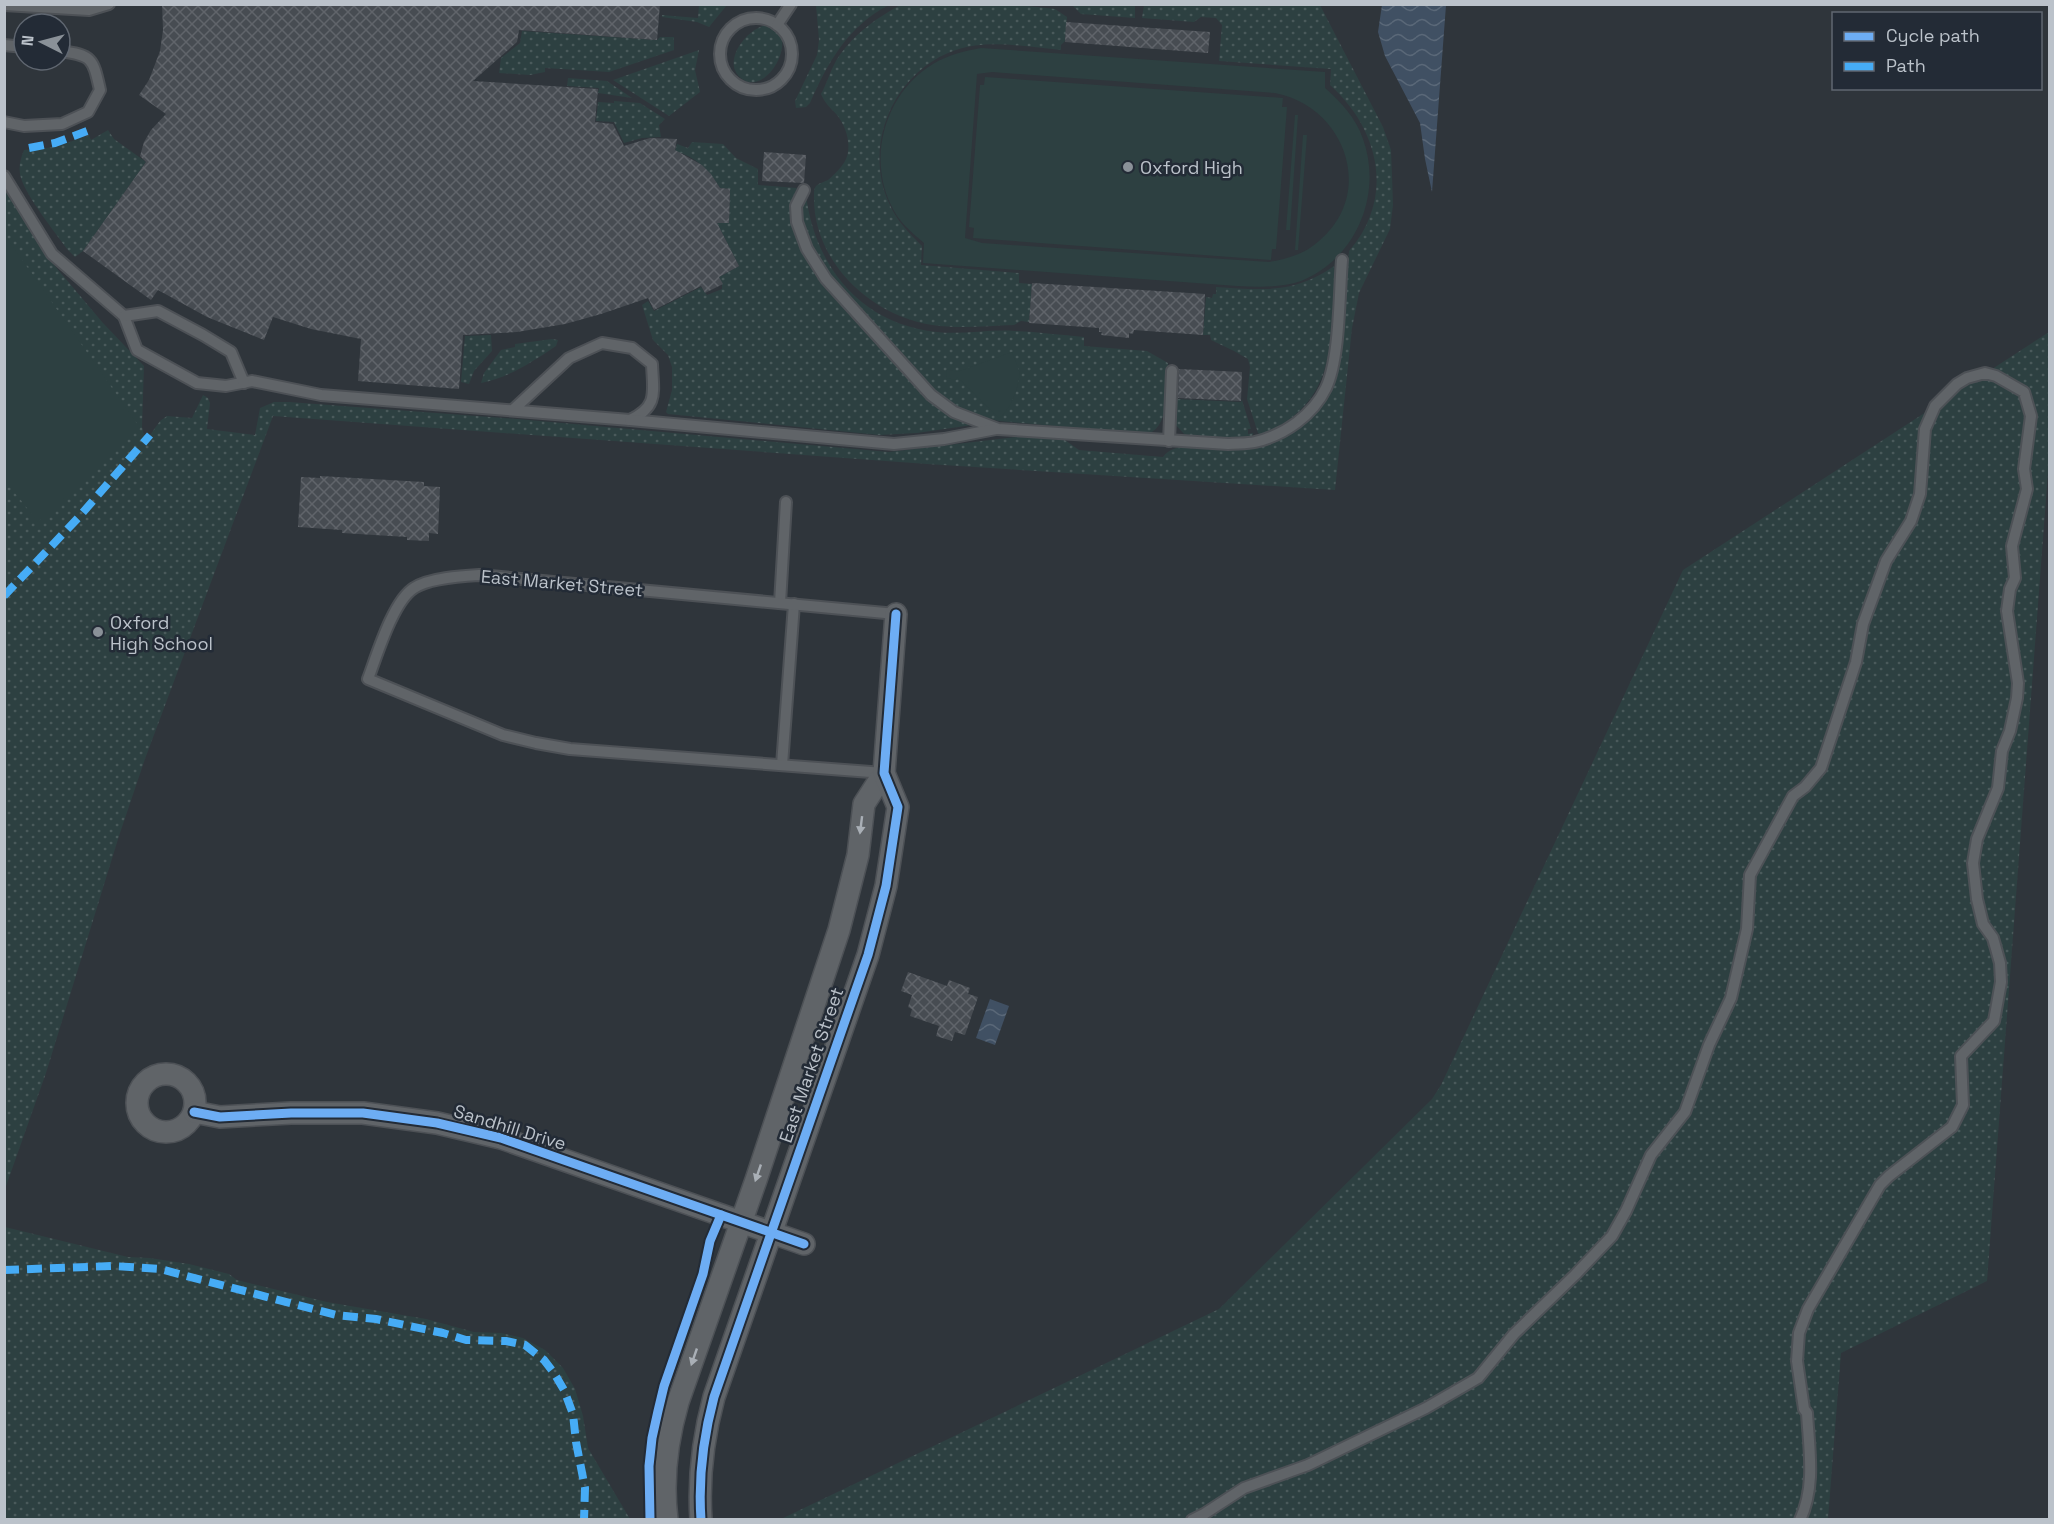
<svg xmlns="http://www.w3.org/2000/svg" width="2054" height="1524" viewBox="0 0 2054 1524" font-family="'Space Grotesk',sans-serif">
  <defs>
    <pattern id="green-dots" width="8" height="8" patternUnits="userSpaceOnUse" patternTransform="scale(1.5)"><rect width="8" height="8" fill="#2d4041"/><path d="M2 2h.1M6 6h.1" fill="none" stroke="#4a5a5b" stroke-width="1.8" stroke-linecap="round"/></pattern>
    <pattern id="water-waves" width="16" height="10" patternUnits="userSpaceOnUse" patternTransform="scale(1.5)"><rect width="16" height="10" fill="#405063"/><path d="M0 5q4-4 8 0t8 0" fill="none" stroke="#5a6878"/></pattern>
    <pattern id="building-cross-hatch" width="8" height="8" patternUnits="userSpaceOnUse" patternTransform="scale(1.5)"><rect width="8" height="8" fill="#474c52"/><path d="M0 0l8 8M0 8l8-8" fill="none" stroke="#60646a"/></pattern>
  </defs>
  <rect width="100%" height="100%" fill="#2f353b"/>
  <g fill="url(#green-dots)">
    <path d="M 902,4 L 1019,5 L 1055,9 L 1067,17 L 1065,41 L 1061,45 L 1061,50 C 1027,47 989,39 956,50 C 895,70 862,144 889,203 C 896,220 909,233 922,246 L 921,265 L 1019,273 L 1019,283 L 1032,284 L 1029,322 L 1021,321 L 1014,325 C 988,326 959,329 932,325 C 868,315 812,259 814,195 C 814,191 814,189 816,186 C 819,183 824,182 828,180 C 834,175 843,166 846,159 C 852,145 846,126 837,115 C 831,108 825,104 821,94 C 828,81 831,68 839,56 C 855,33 878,17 902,4 Z"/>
    <path d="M 699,5 L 727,5 L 709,27 L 697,22 L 662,17 L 662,15 L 698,18 Z"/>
    <path d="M 816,5 L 889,5 C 848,26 828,62 810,103 L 806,107 L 796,108 L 795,101 L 817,55 L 819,40 Z"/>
    <path d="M 1061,5 L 1135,5 L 1135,18 L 1081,14 L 1073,6 Z"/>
    <path d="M 1144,5 L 1320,5 L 1383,127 L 1391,150 L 1392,176 L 1393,205 L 1390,229 L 1359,293 L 1352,328 L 1335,490 L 927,464 L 273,416 L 145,759 L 119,836 L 46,1073 L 5,1189 L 5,189 L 54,265 L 103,323 L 144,366 L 142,427 L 144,435 L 150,435 L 160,421 L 167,416 L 192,418 L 203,395 L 208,398 L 210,403 L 207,429 L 255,435 L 260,408 L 274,402 L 289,402 L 517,419 L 889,452 L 1025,436 L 1062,438 L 1079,450 L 1163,457 C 1173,443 1191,448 1206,449 C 1264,454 1313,438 1335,379 C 1341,362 1342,342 1343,324 C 1345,300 1347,276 1349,251 C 1395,198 1380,130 1330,85 L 1331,69 L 1219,61 L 1222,25 L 1216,18 L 1201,17 L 1194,22 L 1142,18 Z"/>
    <path d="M 766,25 C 803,29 769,98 742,79 C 720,63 746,29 766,25 Z"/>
    <path d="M 522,31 L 657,40 L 660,37 L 674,37 L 674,50 L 609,72 L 545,68 L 545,72 L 530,75 L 499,73 L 501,58 L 520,43 Z"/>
    <path d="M 699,50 L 695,70 L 700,92 L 669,116 L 613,80 Z"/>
    <path d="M 568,78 L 607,81 L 632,98 L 598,93 L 599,88 L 567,86 Z"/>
    <path d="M 614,101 L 640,103 L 665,119 L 659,125 L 661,137 L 642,138 L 624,143 L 614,122 L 596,121 L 598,102 L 614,103 Z"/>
    <path d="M 108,130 L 114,139 L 146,162 L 83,251 L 75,257 L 67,249 C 55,232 26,196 21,178 C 18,168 20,160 24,150 L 56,147 L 89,135 L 91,140 Z"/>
    <path d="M 692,142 L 723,144 L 736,158 L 758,169 L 758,185 L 797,188 L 790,205 L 794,230 L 800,244 L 823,286 L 926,398 L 949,415 L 972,425 L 917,433 L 879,435 L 668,414 L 666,412 L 672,390 L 672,367 L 668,355 L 653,340 L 642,305 L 648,301 L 654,311 L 701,287 L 707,295 L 722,289 L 722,284 L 719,277 L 739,266 L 717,223 L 729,223 L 730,189 L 720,188 C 709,170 696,157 675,151 L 677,144 L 688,148 Z"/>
    <path d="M 806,195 C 815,267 861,324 937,332 C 963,335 989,329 1015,331 C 1038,332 1061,335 1084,337 L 1084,346 L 1147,351 L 1168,363 C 1167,381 1170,427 1149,433 C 1145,434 1139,433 1134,433 L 999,421 L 973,414 L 951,403 L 931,388 L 837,284 C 822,263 788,221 806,195 Z"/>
    <path d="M 1334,266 L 1335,275 C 1330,346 1337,403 1261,435 L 1258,433 L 1247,399 L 1250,367 L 1248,359 L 1234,351 L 1211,340 L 1210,335 L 1203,335 L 1206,297 L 1212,298 L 1213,294 L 1216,294 L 1216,287 C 1262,290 1295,294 1334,266 Z"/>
    <path d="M 2049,332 L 2049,459 L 1987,1281 L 1841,1353 L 1828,1519 L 779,1520 L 1219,1309 L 1432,1099 L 1441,1085 L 1683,570 Z"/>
    <path d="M 491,335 L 492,351 L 474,371 L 469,384 L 461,382 L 465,336 Z"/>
    <path d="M 552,339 L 558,340 L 556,346 C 532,362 510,377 481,383 L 484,373 L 501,350 L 515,347 L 515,344 Z"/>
    <path d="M 1176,399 L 1241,402 L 1242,400 L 1251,429 L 1248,429 L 1248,434 L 1253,433 L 1252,437 C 1232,440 1204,442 1185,435 L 1175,424 Z"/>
    <path d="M 5,1227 L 128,1257 L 150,1258 L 189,1264 L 229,1274 L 237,1280 L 327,1302 L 426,1319 L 474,1332 L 501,1333 L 523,1338 L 545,1350 L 563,1368 L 575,1389 L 583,1416 L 588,1448 L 630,1519 L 5,1519 Z"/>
  </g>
  <g fill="#2d4041" fill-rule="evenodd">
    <path d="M 981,48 L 1325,72 L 1325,88 C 1341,102 1356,118 1363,139 C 1383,194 1356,259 1301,281 C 1281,288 1258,287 1237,286 L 923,263 L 924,243 C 911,232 898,221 891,205 C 867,156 886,92 933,64 C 948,55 964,51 981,48 ZM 992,72 L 1275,93 C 1344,106 1377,192 1319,241 C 1305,254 1287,259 1269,262 L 982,243 L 965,238 L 977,74 Z"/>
    <path d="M 985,77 L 1283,98 L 1282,107 L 1287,107 L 1276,249 L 1272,249 L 1271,260 L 973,238 L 974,228 L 969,227 L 980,85 L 984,85 Z"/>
    <path d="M 1295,115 L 1298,115 L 1290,230 L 1286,230 Z"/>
    <path d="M 1303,135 L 1307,135 L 1298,250 L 1295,250 Z"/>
    <path d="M 4,234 L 140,428 L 38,522 L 5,480 Z"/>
    <path d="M 1012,352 C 1014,358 1017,364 1019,371 C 1021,383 1010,412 999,418 L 957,377 L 956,380 L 946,378 L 947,369 L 957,372 Z"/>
  </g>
  <g fill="url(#water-waves)">
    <path d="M 1382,5 L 1446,5 L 1432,192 L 1425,159 L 1420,123 L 1385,56 L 1378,32 Z"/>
    <path d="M 990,999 L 1009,1006 L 995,1045 L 976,1038 Z"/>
  </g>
  <g fill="url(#building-cross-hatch)">
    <path d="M 162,4 L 660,4 L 657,40 L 519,30 L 517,42 L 473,81 L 598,89 L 595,122 L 613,124 L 624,146 L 650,138 L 677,139 L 675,150 L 702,165 L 711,174 L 720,188 L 730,189 L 729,223 L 717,223 L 739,266 L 719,277 L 723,284 L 705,293 L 701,286 L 654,310 L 648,298 L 601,314 L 565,324 L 517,332 L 463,335 L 459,389 L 358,381 L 361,339 L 311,329 L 273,317 L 264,340 L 207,317 L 158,290 L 151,300 L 83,251 L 146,162 L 140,156 L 144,142 L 151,130 L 166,114 L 139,95 L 149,80 L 160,51 L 163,30 Z"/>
    <path d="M 1066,22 L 1210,32 L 1208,53 L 1065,42 Z"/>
    <path d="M 764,152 L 806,155 L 804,183 L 762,181 Z"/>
    <path d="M 1032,283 L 1205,294 L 1203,335 L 1134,330 L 1133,334 L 1129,333 L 1129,338 L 1101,335 L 1102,332 L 1099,332 L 1099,328 L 1029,323 Z"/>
    <path d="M 1179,369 L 1242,372 L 1241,401 L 1178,398 Z"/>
    <path d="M 320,476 L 424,482 L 424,486 L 440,487 L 438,534 L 429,533 L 429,541 L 407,540 L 407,537 L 342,533 L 342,530 L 298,527 L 301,477 L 320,478 Z"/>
    <path d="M 908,972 L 947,986 L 949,980 L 970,988 L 968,994 L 978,997 L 965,1035 L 955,1032 L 952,1041 L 936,1036 L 939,1026 L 910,1016 L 912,1009 L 908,1007 L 912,995 L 901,991 Z"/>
  </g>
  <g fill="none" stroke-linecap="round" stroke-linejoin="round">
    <g stroke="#4d5156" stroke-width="14">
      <g id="service">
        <path d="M 4,5 L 89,10 L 109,4"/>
        <circle cx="756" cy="54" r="36"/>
        <path d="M 777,25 L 791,4"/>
        <path d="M 4,45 L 24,47"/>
        <path d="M 4,122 L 24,126 L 62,124 L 88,112 L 100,90 C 93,59 93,55 60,51"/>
        <path d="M 4,176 L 52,254 L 124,316 L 137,350 L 197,383 L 226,386 L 252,381 L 321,395 L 630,420 C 659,406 653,392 652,364 L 632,348 L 602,343 L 569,358 L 514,409"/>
        <path d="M 804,190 L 796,206 L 797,222 L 807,249 L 826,279 L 931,395 L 954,412 L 998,429 L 1228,444 C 1237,443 1247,444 1255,442 C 1285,435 1313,415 1326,388 C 1340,358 1339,295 1342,260"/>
        <path d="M 124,316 L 158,311 L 203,335 L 231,352 L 244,383"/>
        <path d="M 630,420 L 894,444 L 944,439 L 996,429"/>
        <path d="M 1169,441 L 1172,371"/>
        <path d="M 780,603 L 786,502"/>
        <path d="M 782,765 L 794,604"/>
        <path d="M 884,773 L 570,749 L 536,743 L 503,735 L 368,679 C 377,655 393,601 414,588 C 429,578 461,576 479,575 L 896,614"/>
        <path d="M 807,1029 L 838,1040"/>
        <path d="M 1192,1520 L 1204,1514 L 1244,1488 L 1308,1465 L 1426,1408 L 1478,1378 L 1514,1334 L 1575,1275 L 1612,1236 L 1626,1211 L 1651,1155 L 1685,1112 L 1709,1045 L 1731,998 L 1747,929 L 1750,875 L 1793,796 L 1805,787 L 1821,768 L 1856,662 L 1863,624 L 1886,561 L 1911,521 L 1920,494 L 1925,429 L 1935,406 L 1957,384 L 1967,378 L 1985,373 L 1996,376 L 2024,392 L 2031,416 L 2024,469 L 2027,489 L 2012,546 L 2015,578 L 2010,589 L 2007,611 L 2018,683 L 2017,698 L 2010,731 L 2002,751 L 1998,788 L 1977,839 L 1973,863 L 1977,899 L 1983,924 L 1993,938 L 2000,963 L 2001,982 L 1994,1021 L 1961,1056 L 1963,1105 L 1952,1127 L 1889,1176 L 1880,1185 L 1808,1309 L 1799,1333 L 1797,1361 L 1804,1409 L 1807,1413 C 1809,1449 1816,1486 1800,1520"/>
      </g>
    </g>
    <g stroke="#4d5156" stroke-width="24">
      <g id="minor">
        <circle cx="166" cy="1103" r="29"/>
        <path d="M 194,1112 L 220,1117 L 291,1113 L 363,1113 L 437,1123 L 501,1138 L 804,1244"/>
        <path d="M 667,1520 C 662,1480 667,1440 678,1402 L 756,1180 L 839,930 L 858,855 L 864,804 L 884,773"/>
        <path d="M 701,1520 C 698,1477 703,1438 714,1397 L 868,955 L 886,886 L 898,807 L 884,773 L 896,614"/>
      </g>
    </g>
    <use href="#service" stroke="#606468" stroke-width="10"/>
    <use href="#minor" stroke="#606468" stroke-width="21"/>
    <g stroke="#46acf6" stroke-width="8" stroke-dasharray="15 8" stroke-linecap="butt">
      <path d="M 29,148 L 55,143 L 87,131"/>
      <path d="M 4,596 L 78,518 L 150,435"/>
      <path d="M 4,1270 L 113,1266 L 160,1269 L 336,1315 L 376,1319 L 443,1333 L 466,1340 L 506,1341 L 525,1345 L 544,1360 L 554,1373 L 564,1390 L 573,1414 L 576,1442 L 585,1488 L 584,1520"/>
    </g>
    <g stroke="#232b36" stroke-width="13">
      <g id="cycleway">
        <path d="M 194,1112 L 220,1117 L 291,1113 L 363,1113 L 437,1123 L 501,1138 L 804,1244"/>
        <path d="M 650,1520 L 649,1466 L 652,1438 L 658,1411 L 664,1386 L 703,1274 L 710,1241 L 721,1215"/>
        <path d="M 701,1520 C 698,1477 703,1438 714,1397 L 868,955 L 886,886 L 898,807 L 884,773 L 896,614"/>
      </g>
    </g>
    <use href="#cycleway" stroke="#6dadf4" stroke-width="9"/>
  </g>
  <defs><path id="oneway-solid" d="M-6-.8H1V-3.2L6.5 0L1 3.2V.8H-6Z" transform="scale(1.5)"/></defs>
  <g fill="#a9afb6">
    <use href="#oneway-solid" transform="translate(861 825) rotate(97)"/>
    <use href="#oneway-solid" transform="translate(758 1173) rotate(109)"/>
    <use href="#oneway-solid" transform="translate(694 1357) rotate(109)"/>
  </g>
  <g fill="#8a9198" stroke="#232b36" stroke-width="2">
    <circle cx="1128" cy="167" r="6"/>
    <circle cx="98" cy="632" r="6"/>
  </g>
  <g text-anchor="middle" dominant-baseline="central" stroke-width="5" stroke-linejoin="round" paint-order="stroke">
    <g font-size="18" fill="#bbc2ca" stroke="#232b36" text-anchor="start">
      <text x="1140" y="167">Oxford High</text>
      <text x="110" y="622">Oxford<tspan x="110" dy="21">High School</tspan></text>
    </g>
    <g font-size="18" fill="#bbc2ca" stroke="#232b36">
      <text transform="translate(562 583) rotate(5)">East Market Street</text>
      <text transform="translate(811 1065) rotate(-71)">East Market Street</text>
      <text transform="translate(510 1127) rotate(17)">Sandhill Drive</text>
    </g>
  </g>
  <rect width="2054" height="1524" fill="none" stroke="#bbc2ca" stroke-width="12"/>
  <rect x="1832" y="12" width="210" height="78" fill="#232b36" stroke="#606771" stroke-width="1.5"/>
  <rect x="1844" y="32" width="30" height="9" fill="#6dadf4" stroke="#606771" stroke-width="1.5"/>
  <text x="1886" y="42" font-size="18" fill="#bbc2ca">Cycle path</text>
  <rect x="1844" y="62" width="30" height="9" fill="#46acf6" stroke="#606771" stroke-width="1.5"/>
  <text x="1886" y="72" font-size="18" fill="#bbc2ca">Path</text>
  <g transform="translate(42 42) rotate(276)"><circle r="28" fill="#232b36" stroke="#606771" stroke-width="1.5"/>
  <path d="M0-4.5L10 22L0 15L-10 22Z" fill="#8a9198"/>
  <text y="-9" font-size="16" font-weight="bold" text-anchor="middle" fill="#bbc2ca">N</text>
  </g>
</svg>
